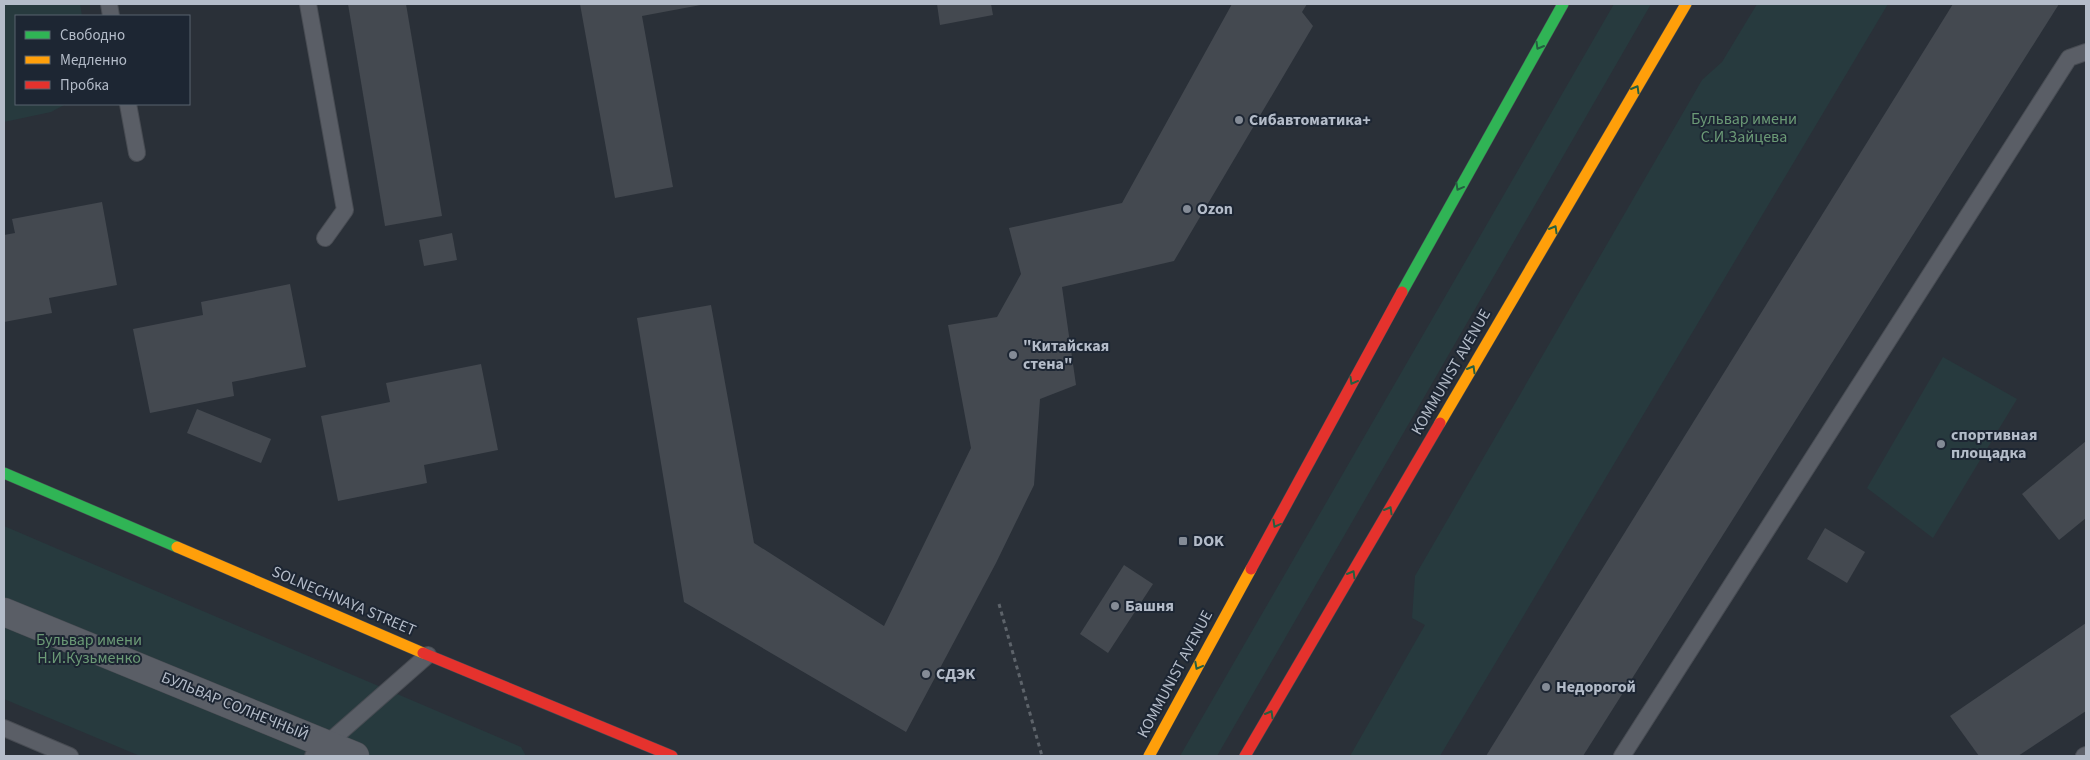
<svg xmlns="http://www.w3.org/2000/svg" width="2090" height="760" viewBox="0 0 2090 760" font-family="'Source Sans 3',sans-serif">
  <rect width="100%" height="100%" fill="#2a3038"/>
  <g fill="#273a3e">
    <path d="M 4,4 L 80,4 L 82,16 L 16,16 L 16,104 L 66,104 L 51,112 L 4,122 Z"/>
    <path d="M 1614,4 L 1651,4 L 1217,756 L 1180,756 Z"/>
    <path d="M 1757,4 L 1888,4 L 1440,756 L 1350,756 L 1425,625 L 1412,618 L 1415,576 L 1702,80 L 1722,62 Z"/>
    <path d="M 1943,357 L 2017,399 L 1933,538 L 1867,488 Z"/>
    <path d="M 4,526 L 521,747 L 526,756 L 140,756 L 4,699 Z"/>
  </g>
  <g fill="#444950">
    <path d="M 348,4 L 406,4 L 442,216 L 385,226 Z"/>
    <path d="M 580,4 L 706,4 L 642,16 L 673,187 L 615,198 Z"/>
    <path d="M 937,4 L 991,4 L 993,15 L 940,25 Z"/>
    <path d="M 1232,4 L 1307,4 L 1302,12 L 1313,26 L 1174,261 L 1062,287 L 1076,385 L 1040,399 L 1034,485 L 996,563 L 906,732 L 684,602 L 637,318 L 711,305 L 754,543 L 884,626 L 971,448 L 948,325 L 997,317 L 1021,274 L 1009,228 L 1122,203 Z"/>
    <path d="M 1953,4 L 2059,4 L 1583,756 L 1486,756 Z"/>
    <path d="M 102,202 L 117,285 L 49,298 L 52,313 L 4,322 L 4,235 L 15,233 L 12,219 Z"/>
    <path d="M 452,233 L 457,260 L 424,266 L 419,240 Z"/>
    <path d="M 290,284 L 306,367 L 232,382 L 234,396 L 150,413 L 133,329 L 203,315 L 201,302 Z"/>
    <path d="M 481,364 L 498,450 L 424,465 L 427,483 L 338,501 L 321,416 L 390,402 L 386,383 Z"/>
    <path d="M 197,409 L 271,439 L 261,463 L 187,433 Z"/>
    <path d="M 2086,441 L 2086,518 L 2059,540 L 2022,494 Z"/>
    <path d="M 1825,528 L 1865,552 L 1847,583 L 1807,559 Z"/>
    <path d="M 1124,565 L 1153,584 L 1108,653 L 1080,634 Z"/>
    <path d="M 2086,623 L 2086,711 L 2018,756 L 1979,756 L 1950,716 Z"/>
  </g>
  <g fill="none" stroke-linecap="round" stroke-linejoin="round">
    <g stroke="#484c53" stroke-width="18">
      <g id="lane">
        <path d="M 109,4 L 111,16"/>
        <path d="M 308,4 L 345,210 L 325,238"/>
        <path d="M 128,104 L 137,153"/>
        <path d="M 4,728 L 70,756"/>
        <path d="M 313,756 L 428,655"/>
        <path d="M 1622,756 L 2069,58 L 2086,52"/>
        <path d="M 2084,756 L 2086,755"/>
      </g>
    </g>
    <g stroke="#484c53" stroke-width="29">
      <path id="street" d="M 4,612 L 355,756"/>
    </g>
    <g stroke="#484c53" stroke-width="12">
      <g id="fast">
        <path d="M 1402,292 L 1563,4"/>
        <path d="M 4,473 L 177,547"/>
      </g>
    </g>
    <g stroke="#484c53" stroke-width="12">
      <g id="slow">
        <path d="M 1440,423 L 1686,4"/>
        <path d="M 177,547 L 423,653"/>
        <path d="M 1149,756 L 1251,569"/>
      </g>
    </g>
    <g stroke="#484c53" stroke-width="12">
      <g id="jam">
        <path d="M 1251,569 L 1402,292"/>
        <path d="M 423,653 L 672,756"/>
        <path d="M 1245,756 L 1440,423"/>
      </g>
    </g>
    <path stroke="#5d636a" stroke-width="3" stroke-dasharray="4 4" stroke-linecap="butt" d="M 999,604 L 1042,756"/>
    <use href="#lane" stroke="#5a5e66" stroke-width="16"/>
    <use href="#street" stroke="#5a5e66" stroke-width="28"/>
    <use href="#fast" stroke="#30b455" stroke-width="11"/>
    <use href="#slow" stroke="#ff9f0a" stroke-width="11"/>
    <use href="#jam" stroke="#e5322d" stroke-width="11"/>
  </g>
  <defs><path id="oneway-chevron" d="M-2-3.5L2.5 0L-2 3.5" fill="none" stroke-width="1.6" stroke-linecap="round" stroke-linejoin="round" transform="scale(1.25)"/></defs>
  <g stroke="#255f41">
    <use href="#oneway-chevron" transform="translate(1539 46) rotate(120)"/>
    <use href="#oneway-chevron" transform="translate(1636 89) rotate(-60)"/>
    <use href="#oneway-chevron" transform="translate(1459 187) rotate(119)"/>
    <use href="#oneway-chevron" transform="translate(1554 229) rotate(-60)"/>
    <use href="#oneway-chevron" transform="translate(1472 369) rotate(-60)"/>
    <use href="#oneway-chevron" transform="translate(1353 381) rotate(119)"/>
    <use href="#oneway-chevron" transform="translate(1389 510) rotate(-60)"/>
    <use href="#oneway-chevron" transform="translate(1276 524) rotate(119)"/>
    <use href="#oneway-chevron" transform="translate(1352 574) rotate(-60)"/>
    <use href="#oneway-chevron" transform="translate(1198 666) rotate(118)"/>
    <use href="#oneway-chevron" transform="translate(1270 714) rotate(-60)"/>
  </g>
  <g fill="#848b96" stroke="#1d2633" stroke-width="2">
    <circle cx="1239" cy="120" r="5"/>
    <circle cx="1187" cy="209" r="5"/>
    <circle cx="1013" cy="355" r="5"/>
    <circle cx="1941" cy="444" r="5"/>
    <rect x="1178" y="536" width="10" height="10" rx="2.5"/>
    <circle cx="1115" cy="606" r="5"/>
    <circle cx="926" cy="674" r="5"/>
    <circle cx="1546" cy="687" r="5"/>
  </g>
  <g text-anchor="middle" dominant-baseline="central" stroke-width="4" stroke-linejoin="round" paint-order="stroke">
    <g font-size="16" fill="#6b9a76" stroke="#1d2633">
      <text x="1744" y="119">Бульвар имени<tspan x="1744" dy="18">С.И.Зайцева</tspan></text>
      <text x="89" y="640">Бульвар имени<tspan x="89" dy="18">Н.И.Кузьменко</tspan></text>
    </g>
    <g font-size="16" font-weight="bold" fill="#b4bcc9" stroke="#1d2633" text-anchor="start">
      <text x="1249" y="120">Сибавтоматика+</text>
      <text x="1197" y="209">Ozon</text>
      <text x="1023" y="346">"Китайская<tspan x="1023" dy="18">стена"</tspan></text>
      <text x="1951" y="435">спортивная<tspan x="1951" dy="18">площадка</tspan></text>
      <text x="1193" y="541">DOK</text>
      <text x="1125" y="606">Башня</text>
      <text x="936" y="674">СДЭК</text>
      <text x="1556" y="687">Недорогой</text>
    </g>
    <g font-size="16" fill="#b4bcc9" stroke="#1d2633">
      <text transform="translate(1451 372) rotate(-60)">KOMMUNIST AVENUE</text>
      <text transform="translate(344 601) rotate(23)">SOLNECHNAYA STREET</text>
      <text transform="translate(1175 674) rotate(-62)">KOMMUNIST AVENUE</text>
      <text transform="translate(235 706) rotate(22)">БУЛЬВАР СОЛНЕЧНЫЙ</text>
    </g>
  </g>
  <rect width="2090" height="760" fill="none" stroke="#b4bcc9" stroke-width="10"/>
  <rect x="15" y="15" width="175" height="90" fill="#1d2633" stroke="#59626f"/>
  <rect x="25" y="31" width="25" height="8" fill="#30b455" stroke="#59626f"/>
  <text x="60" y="40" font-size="15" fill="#b4bcc9">Свободно</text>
  <rect x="25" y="56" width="25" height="8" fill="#ff9f0a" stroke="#59626f"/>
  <text x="60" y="65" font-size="15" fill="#b4bcc9">Медленно</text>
  <rect x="25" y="81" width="25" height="8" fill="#e5322d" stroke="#59626f"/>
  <text x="60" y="90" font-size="15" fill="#b4bcc9">Пробка</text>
</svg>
